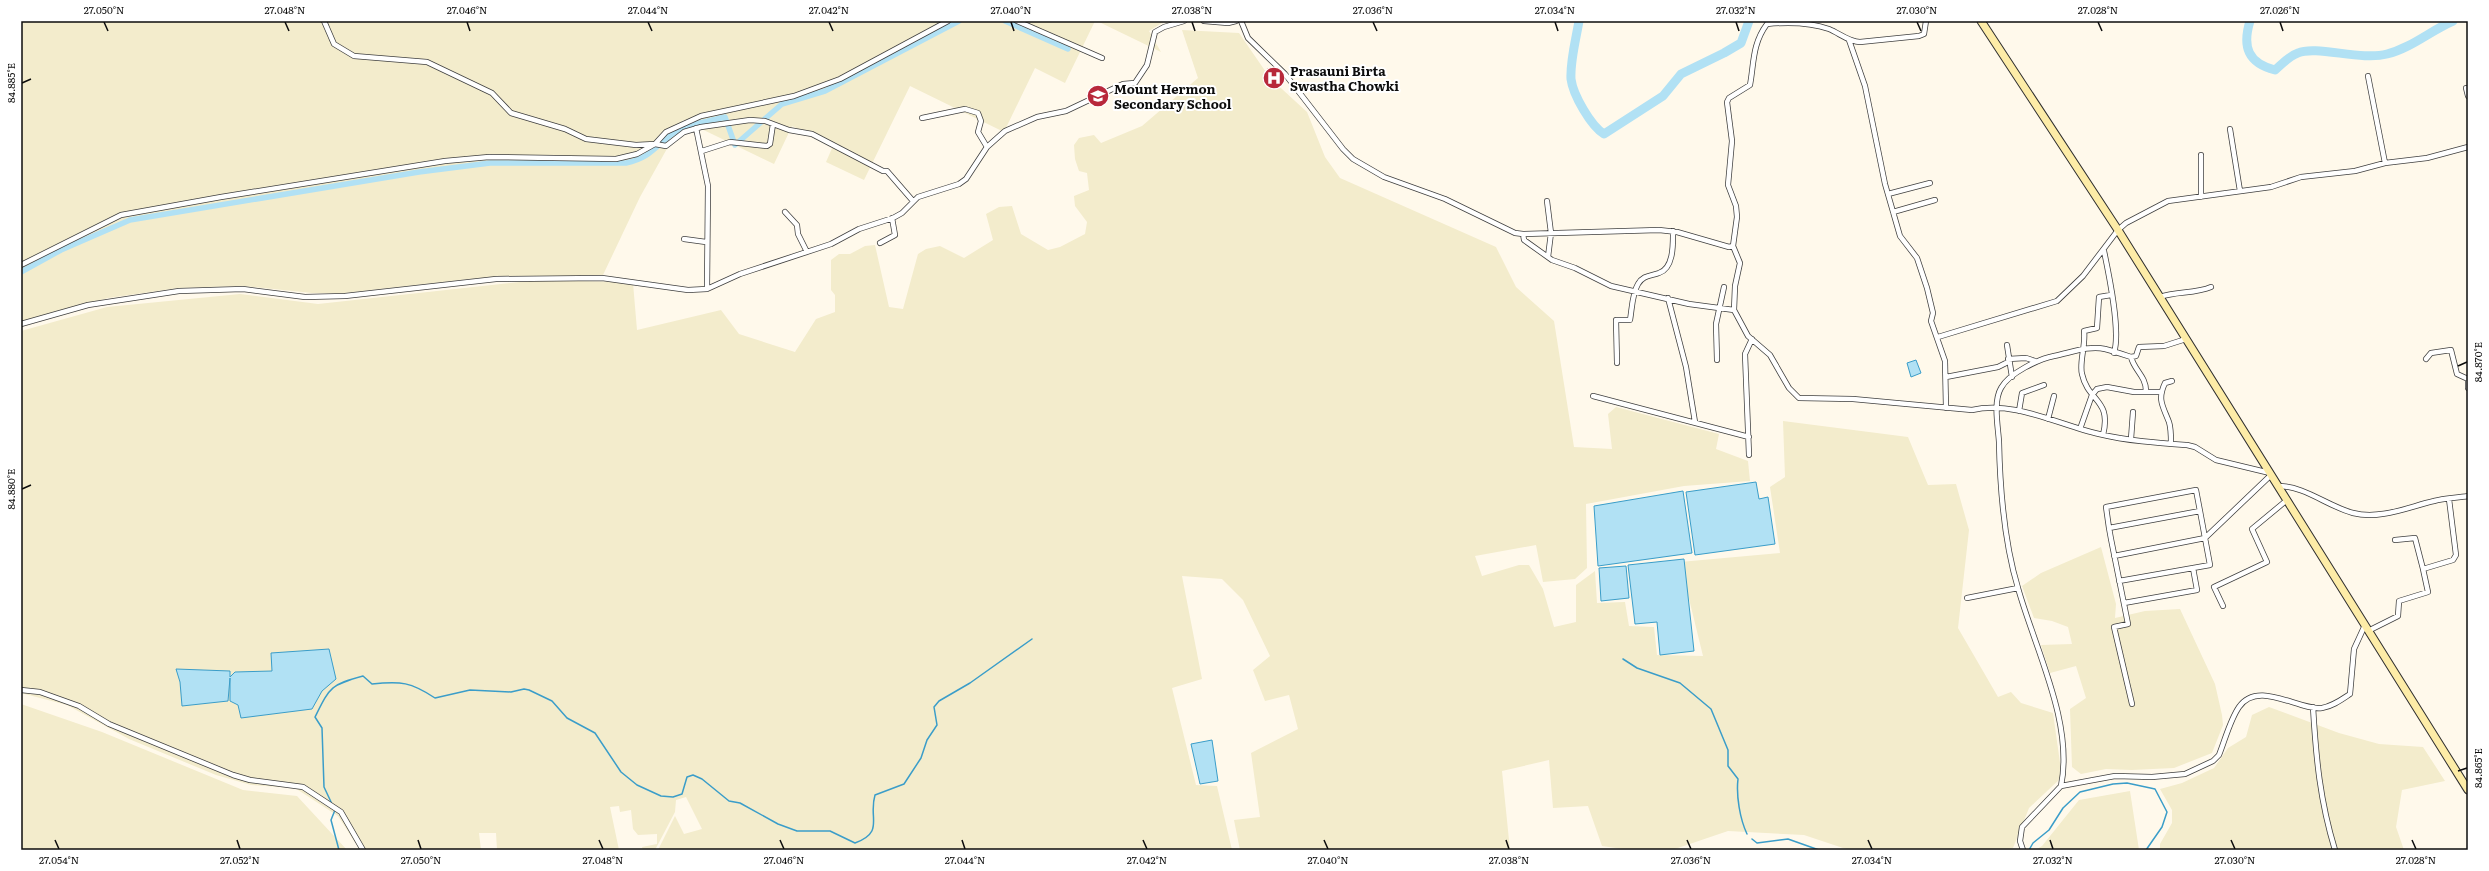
<svg xmlns="http://www.w3.org/2000/svg" width="2489" height="871" viewBox="0 0 2489 871" font-family="Literata,serif">
<style>
.farmland{fill:#f3eccc}
.water{fill:#b1e1f4;stroke:#3a9dc9}
.lines{fill:none;stroke-linecap:round;stroke-linejoin:round}
.stream{stroke:#3a9dc9;stroke-width:1.5}
.canal{stroke:#b1e1f4;stroke-width:5.5}
.river{stroke:#b1e1f4;stroke-width:9}
.street-casing{stroke:#3f3f3f;stroke-width:6}
.secondary-casing{stroke:#2e2e2e;stroke-width:9}
.street{stroke:#fff;stroke-width:4.5}
.secondary{stroke:#fdeca7;stroke-width:7}
.ticks{fill:none;stroke:#0c0c0c;stroke-width:1.5}
.labels{text-anchor:middle;stroke-width:4;stroke-linejoin:round;paint-order:stroke}
.poi-label{font-size:13px;font-weight:bold;fill:#0c0c0c;stroke:#fff;text-anchor:start}
.neatline{fill:none;stroke:#0c0c0c;stroke-width:1.5}
.ticks-label{font-size:10px;text-anchor:middle;fill:#0c0c0c}
</style>
<rect width="100%" height="100%" fill="#fff9eb"/>
<path class="farmland" d="M 21,21 L 1095,21 L 1065,83 L 1035,68 L 1004,132 L 910,86 L 864,180 L 826,162 L 833,146 L 792,126 L 774,164 L 683,120 L 640,197 L 603,275 L 470,279 L 345,293 L 312,293 L 243,286 L 179,288 L 108,298 L 21,322 Z
M 1097,21 L 1165,21 L 1149,31 L 1161,52 Z
M 1182,30 L 1239,33 L 1270,78 L 1307,112 L 1325,157 L 1340,178 L 1496,247 L 1516,287 L 1554,321 L 1574,447 L 1612,449 L 1608,414 L 1616,407 L 1719,434 L 1716,449 L 1748,461 L 1750,481 L 1684,486 L 1586,504 L 1587,568 L 1575,579 L 1543,582 L 1536,545 L 1475,556 L 1482,576 L 1519,565 L 1529,565 L 1543,589 L 1554,627 L 1576,622 L 1576,585 L 1595,571 L 1597,603 L 1625,602 L 1629,626 L 1654,627 L 1657,655 L 1703,656 L 1680,562 L 1780,553 L 1770,487 L 1785,477 L 1783,421 L 1908,437 L 1928,485 L 1956,484 L 1969,530 L 1958,628 L 1998,697 L 2011,692 L 2021,703 L 2053,713 L 2062,777 L 2029,808 L 2013,848 L 2004,850 L 1849,850 L 1804,835 L 1728,831 L 1672,850 L 1630,850 L 1602,846 L 1588,806 L 1553,808 L 1549,760 L 1502,771 L 1510,850 L 1240,850 L 1234,820 L 1260,817 L 1251,753 L 1298,729 L 1289,695 L 1265,701 L 1253,670 L 1270,656 L 1243,600 L 1222,579 L 1182,576 L 1202,679 L 1172,688 L 1196,785 L 1217,786 L 1232,850 L 658,850 L 675,816 L 684,834 L 702,829 L 686,797 L 676,800 L 675,812 L 655,850 L 643,850 L 642,847 L 657,844 L 657,834 L 638,835 L 633,829 L 631,810 L 620,812 L 619,806 L 610,807 L 619,850 L 497,850 L 496,833 L 479,833 L 481,850 L 360,850 L 338,816 L 295,788 L 251,785 L 216,775 L 129,739 L 67,705 L 21,693 L 21,331 L 107,307 L 240,294 L 318,304 L 538,280 L 620,282 L 633,283 L 637,330 L 721,310 L 739,334 L 795,352 L 816,319 L 835,312 L 835,295 L 831,290 L 831,260 L 839,254 L 850,254 L 865,246 L 875,245 L 889,307 L 903,309 L 918,254 L 926,249 L 940,246 L 964,258 L 993,240 L 986,214 L 999,207 L 1012,206 L 1021,234 L 1048,250 L 1060,247 L 1085,234 L 1087,222 L 1075,206 L 1074,196 L 1089,190 L 1087,173 L 1079,171 L 1075,159 L 1074,145 L 1079,138 L 1094,135 L 1101,143 L 1142,126 L 1198,78 Z
M 2101,547 L 2116,604 L 2115,618 L 2145,611 L 2180,609 L 2215,684 L 2222,715 L 2223,725 L 2212,753 L 2174,768 L 2132,770 L 2106,769 L 2081,774 L 2072,767 L 2070,709 L 2086,698 L 2076,666 L 2050,673 L 2041,645 L 2072,644 L 2068,627 L 2052,621 L 2034,618 L 2022,586 L 2041,573 Z
M 21,704 L 102,732 L 243,790 L 297,796 L 347,850 L 21,850 Z
M 2269,707 L 2339,733 L 2379,744 L 2423,747 L 2445,781 L 2402,790 L 2396,827 L 2404,850 L 2160,850 L 2160,844 L 2172,823 L 2172,810 L 2160,789 L 2182,783 L 2214,768 L 2228,748 L 2246,737 L 2252,715 Z
M 2130,791 L 2139,850 L 2035,850 L 2042,846 L 2079,800 Z"/>
<path class="water" d="M 1916,360 L 1921,373 L 1911,377 L 1907,363 Z
M 1756,482 L 1759,499 L 1768,497 L 1775,544 L 1695,555 L 1686,492 Z
M 1683,491 L 1692,553 L 1598,566 L 1594,506 Z
M 1684,559 L 1694,651 L 1660,655 L 1657,622 L 1635,624 L 1628,565 Z
M 1626,566 L 1629,598 L 1601,601 L 1599,568 Z
M 329,649 L 336,679 L 322,691 L 312,709 L 241,718 L 238,705 L 230,701 L 230,678 L 228,701 L 182,706 L 180,682 L 176,669 L 230,671 L 230,677 L 235,672 L 272,671 L 271,653 Z
M 1212,740 L 1218,781 L 1200,784 L 1191,744 Z"/>
<g class="lines">
<path class="stream" d="M 1623,659 L 1637,668 L 1680,683 L 1711,709 L 1728,750 L 1728,766 L 1738,779 C 1736,796 1740,819 1747,834
M 332,804 L 324,787 L 322,728 L 315,717 C 330,687 330,685 363,676 L 372,684 C 401,681 411,682 435,698 L 470,690 L 511,692 L 524,689 L 529,690 L 552,701 L 567,718 L 595,733 L 621,772 L 637,785 L 661,796 L 673,797 L 682,794 L 687,777 L 693,775 L 702,779 L 729,801 L 740,803 L 778,824 L 797,831 L 830,831 L 855,843 C 885,832 868,818 875,795 L 904,784 L 921,758 L 927,740 L 937,725 L 934,707 L 939,701 L 970,683 L 1032,639
M 335,810 L 331,820 L 339,850
M 1752,839 L 1757,843 L 1788,839 L 1819,850
M 2029,850 L 2033,843 L 2049,830 L 2063,808 L 2080,792 L 2113,784 L 2127,783 L 2155,789 L 2167,812 L 2162,827 L 2146,850"/>
<path class="canal" d="M 1005,21 L 1068,49
M 21,272 L 61,250 L 130,220 L 419,172 L 490,163 L 626,163 C 654,157 656,143 677,131 C 691,123 710,121 725,117 L 735,145 L 782,104 L 825,91 L 959,21"/>
<path class="river" d="M 1579,21 C 1576,39 1570,61 1571,79 C 1573,95 1591,126 1604,134 L 1663,96 L 1681,74 L 1724,53 L 1741,43 L 1749,21
M 2250,21 C 2242,47 2248,63 2275,70 C 2282,64 2289,56 2298,53 C 2316,45 2361,61 2387,54 C 2411,48 2430,31 2453,21"/>
<g class="street-casing">
<path id="street" d="M 324,21 L 334,44 L 354,56 L 427,62 L 492,93 L 511,113 L 565,129 L 586,139 L 636,145 L 655,144 L 666,146 L 684,132 L 701,127 L 750,120 L 765,121 L 789,130 L 812,134 L 883,171 L 887,171 L 913,201
M 1017,21 L 1102,58
M 1204,21 L 1228,23 L 1236,21
M 1241,21 L 1248,38 L 1285,74 L 1343,149 L 1353,159 L 1384,177 L 1445,199 L 1515,233 L 1523,234 L 1524,240 L 1552,260 L 1575,268 L 1611,286 L 1689,304 L 1734,310
M 1926,21 L 1924,34 L 1919,36 L 1860,42 C 1849,42 1839,33 1829,29 C 1809,22 1787,22 1767,24 C 1752,44 1754,64 1750,85 L 1729,98 L 1727,102 L 1732,141 L 1728,185 L 1736,206 L 1737,217 L 1733,246 L 1740,263 L 1735,286 L 1734,310 L 1748,336 L 1770,355 L 1789,388 L 1799,398 L 1853,399 L 1972,410 C 2014,400 2059,425 2099,434 C 2128,441 2158,443 2187,445 L 2195,447 L 2216,460 L 2270,473
M 1849,40 L 1865,86 L 1885,184 L 1900,236 L 1917,258 L 1927,288 L 1933,313 L 1931,321 L 1945,361 L 1946,408
M 2368,76 L 2385,163
M 2466,88 L 2468,96
M 922,118 L 965,109 L 978,113 L 981,121 L 978,132 L 987,147
M 696,128 L 708,186 L 707,289
M 2230,129 L 2240,191
M 702,151 L 730,142 L 767,146 L 770,144 L 773,124
M 1888,194 L 1930,183
M 2201,197 L 2201,155
M 1547,201 L 1551,233 L 1548,257
M 785,212 L 797,225 L 798,234 L 807,252
M 1893,212 L 1935,200
M 1523,234 L 1659,230 L 1677,232 L 1729,247 L 1733,246
M 684,239 L 706,242
M 880,243 L 895,235 L 892,218
M 2104,251 C 2109,275 2121,331 2114,353
M 21,265 L 121,215 L 221,197 L 445,161 L 489,157 L 616,159 L 637,154 L 655,144 L 666,132 L 701,116 L 794,96 L 840,79 L 948,21
M 2160,297 C 2176,291 2195,294 2211,287
M 1668,298 L 1686,367 L 1695,422
M 21,324 L 88,305 L 179,291 L 243,289 L 305,297 L 345,296 L 496,279 L 602,278 L 688,290 L 707,289 L 740,274 L 831,244 L 859,229 L 893,218 L 902,213 L 918,197 L 959,184 L 966,179 L 987,147 L 1005,131 L 1037,117 L 1066,111 L 1123,84 L 1135,83 L 1147,65 L 1155,32 L 1164,27 L 1184,21
M 1938,337 L 2057,301 L 2083,276 L 2118,230 L 2126,223 L 2168,201 L 2271,187 L 2301,177 L 2355,171 L 2385,163 L 2427,158 L 2468,147
M 2007,345 L 2012,377
M 2131,357 L 2136,356 L 2139,347 L 2164,346 L 2186,339
M 2008,359 L 2026,358 L 2035,361
M 2426,359 L 2431,353 L 2451,350 L 2457,374 L 2468,379 L 2468,388
M 1717,360 L 1716,324 L 1724,287
M 1617,363 L 1616,320 L 1630,320 C 1632,309 1632,294 1638,284 C 1643,275 1651,276 1659,273 C 1674,268 1673,244 1673,231
M 1946,377 L 1998,367 L 2008,362
M 1593,396 L 1749,437
M 2019,411 L 2022,393 L 2044,385
M 2048,419 L 2054,396
M 2080,429 L 2092,395 L 2097,389 L 2107,387 L 2134,392 L 2161,392
M 2103,435 C 2112,399 2088,402 2082,374 C 2079,363 2086,344 2084,331 L 2097,328 L 2099,297 L 2111,295
M 2131,439 L 2133,412
M 2171,444 C 2171,436 2171,428 2169,422 C 2163,406 2157,400 2165,383 L 2172,381
M 1749,455 L 1745,354 L 1752,339
M 2278,486 C 2305,486 2327,506 2353,513 C 2380,520 2408,507 2434,501 C 2445,498 2457,498 2468,496
M 2109,528 L 2106,507 L 2196,490 L 2200,511
M 2395,540 L 2415,538 L 2423,569
M 2114,556 L 2205,538 L 2200,511 L 2109,528 L 2111,539 L 2128,624 L 2114,627 L 2132,704
M 2193,568 L 2210,565 L 2205,538 L 2271,475
M 2119,581 L 2193,568 L 2197,590 L 2124,603
M 1967,598 L 2018,588
M 2223,606 L 2214,587 L 2267,562 L 2252,529 L 2287,500
M 2368,631 L 2398,616 L 2399,601 L 2428,592 L 2423,569 L 2453,560 L 2456,555 L 2449,499
M 21,690 L 40,692 L 79,706 L 109,724 L 233,775 L 250,780 L 303,787 L 341,812 L 363,850
M 2313,707 C 2316,758 2320,801 2335,850
M 2061,786 C 2074,723 2035,649 2018,588 C 2004,542 2000,490 1999,442 C 1998,426 1993,402 2001,388 C 2009,373 2039,359 2054,356 C 2070,353 2089,345 2105,349 C 2113,351 2122,354 2131,357 C 2134,370 2146,376 2146,391
M 2023,850 L 2020,841 L 2022,827 L 2061,786 L 2115,776 L 2152,777 L 2185,774 L 2213,761 L 2219,755 C 2225,740 2230,720 2239,707 C 2258,679 2299,711 2322,708 C 2333,706 2341,700 2350,694 L 2354,649 L 2365,625"/>
</g>
<g class="secondary-casing">
<path id="secondary" d="M 1981,21 L 2118,230 L 2468,790"/>
</g>
<use href="#street" class="street"/>
<use href="#secondary" class="secondary"/>
</g>
<path class="ticks" d="M 104,22 L 108,31M 285,22 L 289,31M 467,22 L 470,31M 648,22 L 652,31M 829,22 L 833,31M 1011,22 L 1014,31M 1192,22 L 1195,31M 1373,22 L 1377,31M 1555,22 L 1558,31M 1736,22 L 1739,31M 1917,22 L 1921,31M 2098,22 L 2102,31M 2280,22 L 2283,31M 22,83 L 31,79M 2458,366 L 2467,362M 22,489 L 31,485M 2458,771 L 2467,768M 55,840 L 59,849M 237,840 L 240,849M 418,840 L 421,849M 599,840 L 603,849M 780,840 L 784,849M 962,840 L 965,849M 1143,840 L 1147,849M 1324,840 L 1328,849M 1506,840 L 1509,849M 1687,840 L 1691,849M 1868,840 L 1872,849M 2050,840 L 2053,849M 2231,840 L 2235,849M 2412,840 L 2416,849"/>
<defs>
<g id="hospital-disc" transform="scale(1.15)"><circle r="9.5" fill="#b8283b" stroke="#fff"/><path d="M-5-5h3v3.5h4V-5h3V5h-3V1.5h-4V5h-3Z" fill="#fff"/></g>
<g id="school-disc" transform="scale(1.15)"><circle r="9.5" fill="#b8283b" stroke="#fff"/><path d="M0-5L7-2L0 1L-7-2ZM-4 1L0 2.5L4 1V4Q0 6-4 4Z" fill="#fff"/></g>
</defs>
<g fill-rule="evenodd">
<use href="#hospital-disc" x="1274" y="78"/>
<use href="#school-disc" x="1098" y="96"/>
</g>
<g class="labels">
<g class="poi-label">
<text x="1290" y="76">Prasauni Birta<tspan x="1290" dy="15">Swastha Chowki</tspan></text>
<text x="1114" y="94">Mount Hermon<tspan x="1114" dy="15">Secondary School</tspan></text>
</g>
</g>
<rect width="2489" height="871" fill="none" stroke="#ffffff" stroke-width="44"/>
<rect x="22" y="22" width="2445" height="827" class="neatline"/>
<g class="ticks-label">
<text x="104" y="14">27.050°N</text>
<text x="285" y="14">27.048°N</text>
<text x="467" y="14">27.046°N</text>
<text x="648" y="14">27.044°N</text>
<text x="829" y="14">27.042°N</text>
<text x="1011" y="14">27.040°N</text>
<text x="1192" y="14">27.038°N</text>
<text x="1373" y="14">27.036°N</text>
<text x="1555" y="14">27.034°N</text>
<text x="1736" y="14">27.032°N</text>
<text x="1917" y="14">27.030°N</text>
<text x="2098" y="14">27.028°N</text>
<text x="2280" y="14">27.026°N</text>
<text transform="translate(11 83) rotate(-90)" y="4">84.885°E</text>
<text transform="translate(2478 362) rotate(-90)" y="4">84.870°E</text>
<text transform="translate(11 489) rotate(-90)" y="4">84.880°E</text>
<text transform="translate(2478 768) rotate(-90)" y="4">84.865°E</text>
<text x="59" y="864">27.054°N</text>
<text x="240" y="864">27.052°N</text>
<text x="421" y="864">27.050°N</text>
<text x="603" y="864">27.048°N</text>
<text x="784" y="864">27.046°N</text>
<text x="965" y="864">27.044°N</text>
<text x="1147" y="864">27.042°N</text>
<text x="1328" y="864">27.040°N</text>
<text x="1509" y="864">27.038°N</text>
<text x="1691" y="864">27.036°N</text>
<text x="1872" y="864">27.034°N</text>
<text x="2053" y="864">27.032°N</text>
<text x="2235" y="864">27.030°N</text>
<text x="2416" y="864">27.028°N</text>
</g>
</svg>
